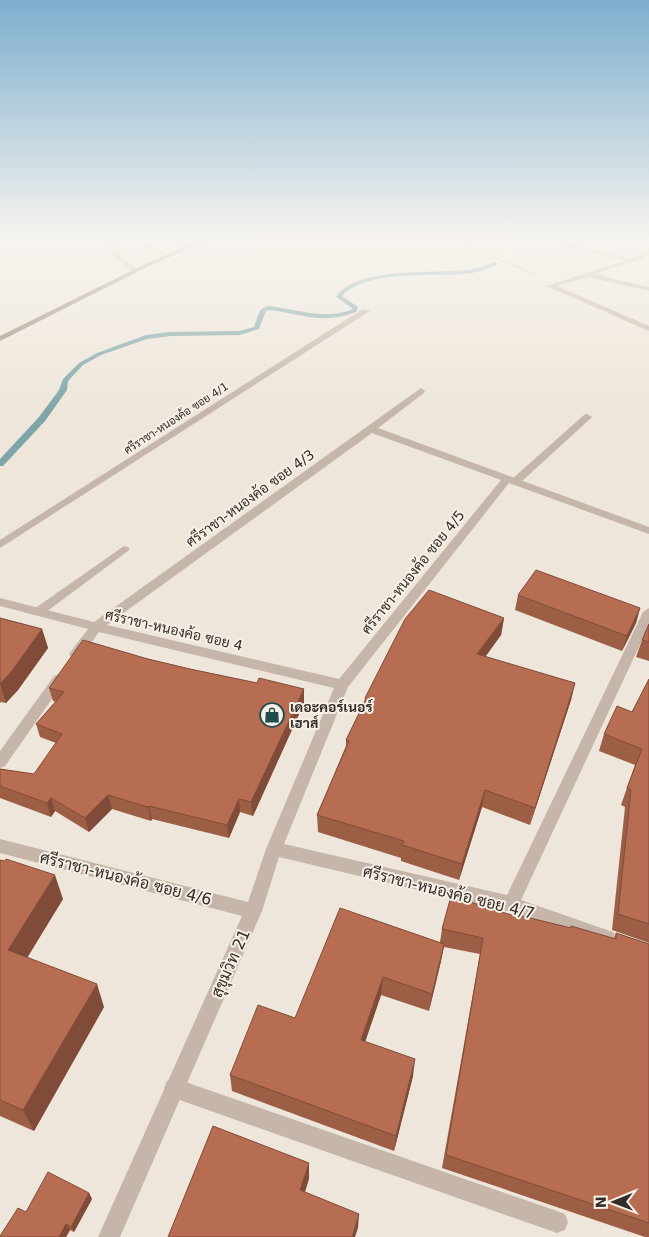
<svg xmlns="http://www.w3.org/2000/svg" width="649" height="1237" viewBox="0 0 649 1237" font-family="'DejaVu Sans',Sarabun,sans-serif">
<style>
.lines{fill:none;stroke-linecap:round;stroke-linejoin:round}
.stream{fill:#7ea5a8;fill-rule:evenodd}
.path{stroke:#b0a193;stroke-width:2;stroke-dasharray:1 1;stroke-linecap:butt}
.service{fill:#c5b6a9;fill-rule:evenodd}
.minor{fill:#c5b6a9;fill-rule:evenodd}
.secondary{fill:#98867b;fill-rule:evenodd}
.wall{fill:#9d5e46}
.shaded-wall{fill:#804c39}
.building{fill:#b76d51;stroke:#804c39}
.labels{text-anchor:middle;stroke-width:4;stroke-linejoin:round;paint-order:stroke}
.far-street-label{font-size:11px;fill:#332c28;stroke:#f7f0e7}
.street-label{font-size:14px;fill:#332c28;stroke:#f7f0e7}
.poi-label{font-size:14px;font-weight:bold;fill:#332c28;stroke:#f7f0e7;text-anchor:start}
.near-street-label{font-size:16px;fill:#332c28;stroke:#f7f0e7}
</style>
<rect width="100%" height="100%" fill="#eee6db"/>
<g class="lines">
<path class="stream" d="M 495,262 L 498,264 L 497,265 C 486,270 475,273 463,274 C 432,276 365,270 342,296 L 358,307 L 356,312 C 321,325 303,314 269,310 L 266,311 L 259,329 L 239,335 L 170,336 L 147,339 L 101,355 L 83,365 L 68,381 L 67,390 L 45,421 L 3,466 L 0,466 L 0,459 L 39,417 L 59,390 L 63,379 L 79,363 L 97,353 L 146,335 L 170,332 L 239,331 L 254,327 L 260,310 L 268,306 C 298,309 321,320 351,310 L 352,308 L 336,297 C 357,266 432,274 465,270 C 476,269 485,266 495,262 Z"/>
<path class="path" d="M 437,239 L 468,247 L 537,275"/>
<path class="service" d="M 113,239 L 119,239 L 115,248 L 120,256 L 139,269 L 139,271 C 127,272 114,258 109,248 Z
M 136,239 L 142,239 L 144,243 L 172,256 C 165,260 140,247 136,239 Z
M 587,414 L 592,417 L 590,419 L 520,483 L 512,483 L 511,481 L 512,479 L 584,415 Z
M 124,546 L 128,547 L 130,549 L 128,551 L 42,615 L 34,615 L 32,612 L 34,609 Z
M 174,1078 L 557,1211 L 565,1214 L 568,1222 L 565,1230 L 557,1233 L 174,1098 L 167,1095 L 164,1088 L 167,1081 Z"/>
<path class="minor" d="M 534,239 L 544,239 L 631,258 L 640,256 L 649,248 L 649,254 L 644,258 L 594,274 L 649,287 L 649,291 L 587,277 L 557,286 L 649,326 L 649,331 L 546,286 L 624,261 Z
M 363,309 L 370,311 L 0,548 L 0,540 Z
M 421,388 L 425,391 L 424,393 L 378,428 L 649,527 L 649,534 L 509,483 L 348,687 L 284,844 L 507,895 L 643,612 L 649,608 L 649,625 L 521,900 L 613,932 L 616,938 L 613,944 L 607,946 L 511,912 L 279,857 L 262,911 L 120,1237 L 98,1237 L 242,916 L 0,853 L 0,839 L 248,902 L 266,849 L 334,688 L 99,632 L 81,657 L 71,657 L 69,654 L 88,629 L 0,606 L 0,598 L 94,622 ZM 372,433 L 501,480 L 339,679 L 107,625 Z
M 59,674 L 64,676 L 66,679 L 64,682 L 5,766 L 0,768 L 0,751 L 54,676 Z"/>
<path class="secondary" d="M 201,239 L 209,239 L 139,271 L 0,341 L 0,336 L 135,269 Z"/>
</g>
<path class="wall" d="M 518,595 L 640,608 L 636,623 L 622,651 L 515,610 Z
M 0,618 L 42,629 L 48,648 L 18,690 L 6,703 L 1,702 L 0,703 Z
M 504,618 L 501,635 L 485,657 L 575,683 L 571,700 L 530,825 L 482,807 L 459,880 L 401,861 L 401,858 L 318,832 L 317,815 L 346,746 L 346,740 L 364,702 L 365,698 Z
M 649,624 L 649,661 L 636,657 L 642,640 Z
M 148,659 L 190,669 L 257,683 L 304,689 L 304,703 L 253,816 L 240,812 L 229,838 L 152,819 L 151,821 L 112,809 L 89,832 L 55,811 L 51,817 L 0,798 L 0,769 L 34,774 L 56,743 L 40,737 L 36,724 L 56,702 L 53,701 L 49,688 Z
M 649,679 L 649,943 L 612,930 L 625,807 L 621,805 L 635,765 L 599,751 L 604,734 L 632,712 Z
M 0,860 L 63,899 L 27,957 L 104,1007 L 34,1131 L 0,1116 Z
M 521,917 L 614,939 L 616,933 L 649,944 L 649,1237 L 645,1237 L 442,1168 L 480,954 L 444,947 L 441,961 L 429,1011 L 381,995 L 365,1042 L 413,1076 L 394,1151 L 232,1091 L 230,1075 L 295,1018 L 440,942 L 442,929 Z
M 89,1193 L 92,1199 L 74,1232 L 70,1230 L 66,1237 L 1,1237 L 0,1236 L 26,1212 Z"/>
<path class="shaded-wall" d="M 640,608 L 636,623 L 622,651 L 627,636 Z
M 504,618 L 501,635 L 475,671 L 477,654 Z
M 42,629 L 48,648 L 18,690 L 6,703 L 0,684 Z
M 575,683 L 571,700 L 530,825 L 535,808 Z
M 304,689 L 304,703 L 253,816 L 251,802 Z
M 485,790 L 482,807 L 459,880 L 462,864 Z
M 108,795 L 112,809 L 89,832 L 85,818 Z
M 51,798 L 55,811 L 51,817 L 47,803 Z
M 239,799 L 240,812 L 229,838 L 227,825 Z
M 149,806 L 152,819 L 151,821 L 148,807 Z
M 55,875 L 63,899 L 18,973 L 8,950 Z
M 444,944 L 441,961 L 429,1011 L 432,994 Z
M 383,977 L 381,995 L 360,1057 L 361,1040 Z
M 97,984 L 104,1007 L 34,1131 L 23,1110 Z
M 415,1059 L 413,1076 L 394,1151 L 396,1136 Z
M 309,1163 L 309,1179 L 301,1205 L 300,1190 Z
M 89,1193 L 92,1199 L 74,1232 L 71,1227 Z
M 359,1214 L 358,1228 L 355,1237 L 352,1237 Z
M 66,1224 L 70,1230 L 66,1237 L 59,1237 Z"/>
<path class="building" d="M 536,570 L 640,608 L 627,636 L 518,595 Z
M 429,590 L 504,618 L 477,654 L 575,683 L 535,808 L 485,790 L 462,864 L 402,845 L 404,841 L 317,815 L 349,741 L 346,740 L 366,699 L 365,698 L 405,619 Z
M 0,618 L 42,629 L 12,671 L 0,684 Z
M 649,624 L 649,642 L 642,640 Z
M 83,640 L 148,659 L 190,669 L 257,683 L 259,678 L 304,689 L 251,802 L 239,799 L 227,825 L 149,806 L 148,807 L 108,795 L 85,818 L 51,798 L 47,803 L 0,786 L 0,769 L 34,774 L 62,734 L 36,724 L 64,692 L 49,688 Z
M 649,679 L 649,924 L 618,914 L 631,790 L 627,788 L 642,749 L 604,734 L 617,706 L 632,712 Z
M 6,859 L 55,875 L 8,950 L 97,984 L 23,1110 L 0,1100 L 0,860 L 5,861 Z
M 451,896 L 521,918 L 522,916 L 571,928 L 571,926 L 616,939 L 616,933 L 649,944 L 649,1223 L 446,1155 L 483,938 L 442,929 Z
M 340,908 L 444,944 L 432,994 L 383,977 L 361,1040 L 415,1059 L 396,1136 L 230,1075 L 258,1005 L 295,1018 Z
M 213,1126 L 309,1163 L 300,1190 L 359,1214 L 352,1237 L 168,1237 Z
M 48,1172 L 89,1193 L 71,1227 L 66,1224 L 59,1237 L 2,1237 L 0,1236 L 18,1208 L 26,1212 Z"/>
<linearGradient id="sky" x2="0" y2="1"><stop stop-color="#7daece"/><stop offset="0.58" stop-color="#f7f4ef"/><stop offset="1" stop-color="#f7f4ef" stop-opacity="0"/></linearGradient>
<rect width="649" height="412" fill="url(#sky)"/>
<defs>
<g id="shop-ring" transform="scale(1.25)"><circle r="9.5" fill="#f7f0e7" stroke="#224b4f" stroke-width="1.5"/><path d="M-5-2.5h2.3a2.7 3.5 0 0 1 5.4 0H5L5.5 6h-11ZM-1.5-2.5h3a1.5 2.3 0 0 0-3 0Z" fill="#224b4f"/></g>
</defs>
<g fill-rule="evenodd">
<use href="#shop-ring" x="272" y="715"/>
</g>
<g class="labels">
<g class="far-street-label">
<text transform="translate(176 418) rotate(-33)" y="4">ศรีราชา-หนองค้อ ซอย 4/1</text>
</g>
<g class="street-label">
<text transform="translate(250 498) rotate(-36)" y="5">ศรีราชา-หนองค้อ ซอย 4/3</text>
<text transform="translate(413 572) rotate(-51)" y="5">ศรีราชา-หนองค้อ ซอย 4/5</text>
<text transform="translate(174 630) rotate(13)" y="5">ศรีราชา-หนองค้อ ซอย 4</text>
</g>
<g class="poi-label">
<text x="290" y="712">เดอะคอร์เนอร์<tspan x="290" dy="16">เฮาส์</tspan></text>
</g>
<g class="near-street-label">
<text transform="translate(126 878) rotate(14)" y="6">ศรีราชา-หนองค้อ ซอย 4/6</text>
<text transform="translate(449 892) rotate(14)" y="6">ศรีราชา-หนองค้อ ซอย 4/7</text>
<text transform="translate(230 963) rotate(-66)" y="6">สุขุมวิท 21</text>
</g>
</g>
<g transform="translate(614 1202) rotate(269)" stroke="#f7f0e7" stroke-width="4" paint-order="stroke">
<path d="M0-4L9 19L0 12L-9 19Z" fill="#332c28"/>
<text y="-8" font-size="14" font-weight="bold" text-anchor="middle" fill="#332c28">N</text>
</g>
</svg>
